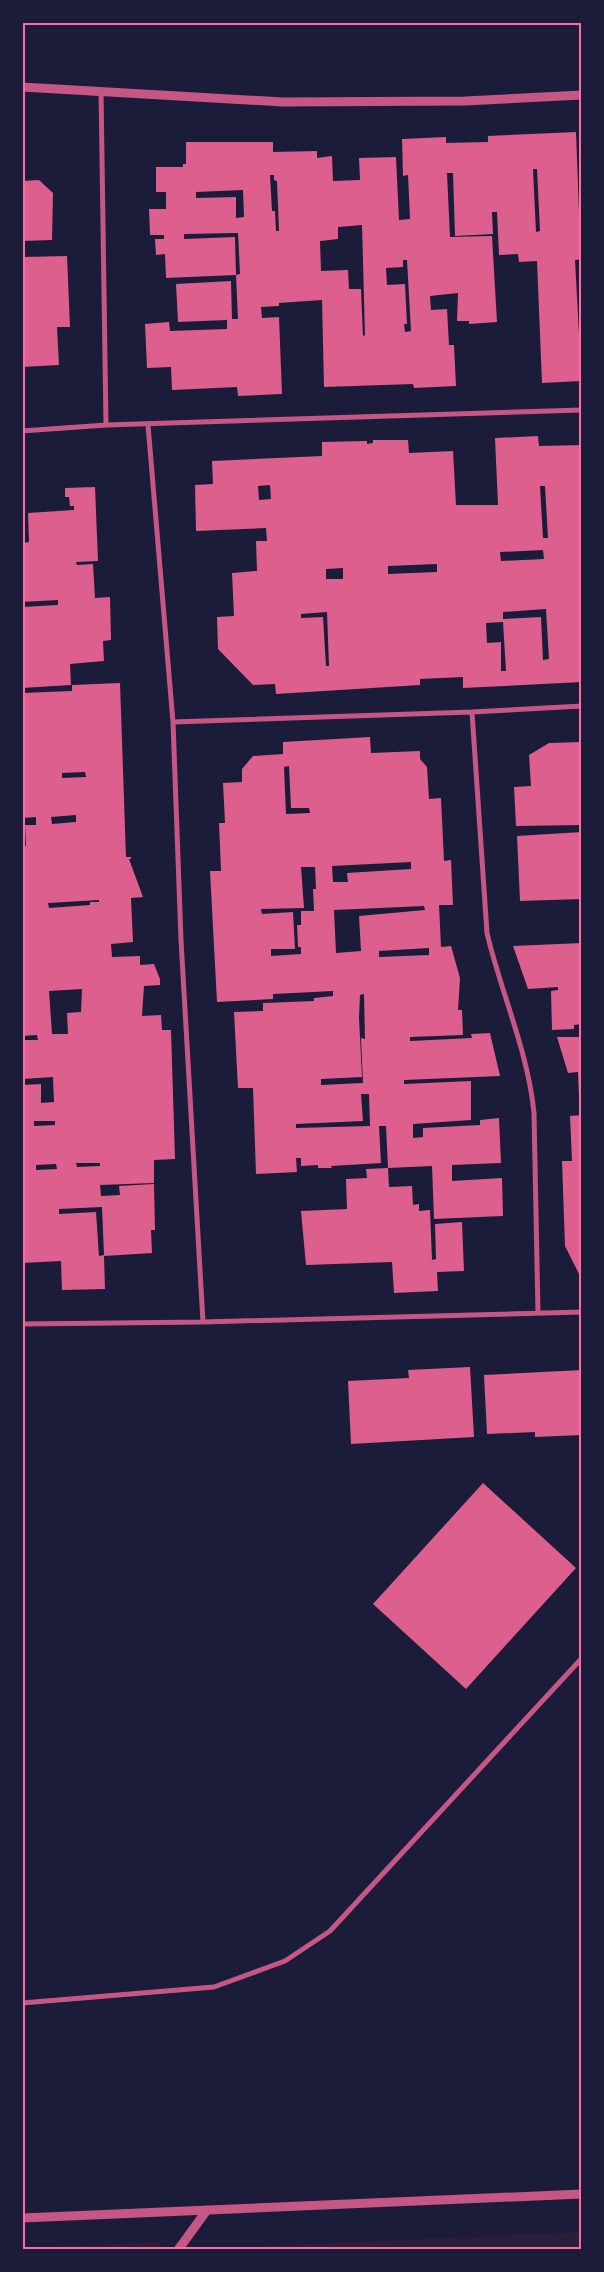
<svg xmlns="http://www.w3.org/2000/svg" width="604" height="2272" viewBox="0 0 604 2272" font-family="Overpass,sans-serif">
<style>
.green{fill:#2a1e3b}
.building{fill:#dd5f8e;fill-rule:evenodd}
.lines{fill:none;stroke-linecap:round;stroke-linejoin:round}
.minor{stroke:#c65784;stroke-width:5}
.tertiary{stroke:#c65784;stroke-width:9}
.neatline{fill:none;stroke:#ff6b9d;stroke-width:2}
</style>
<rect width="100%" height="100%" fill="#1b1b3a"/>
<path class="green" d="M 581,2232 L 581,2249 L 260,2249 L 265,2246 Z
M 161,2242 L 157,2249 L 23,2249 L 23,2248 Z"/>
<path class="building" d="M 576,132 L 579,212 L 582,212 L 582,259 L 575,260 L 579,334 L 582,333 L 582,381 L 542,383 L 537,261 L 519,262 L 518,254 L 499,255 L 497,212 L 492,212 L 493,234 L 455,236 L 453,173 L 447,173 L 450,237 L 492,236 L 497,322 L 469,324 L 469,321 L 457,321 L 458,293 L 430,296 L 431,310 L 447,309 L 449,345 L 454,345 L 456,386 L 414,388 L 413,384 L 324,387 L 322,300 L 279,303 L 279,306 L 261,307 L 262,318 L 279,317 L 282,394 L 238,396 L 237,387 L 172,390 L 171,367 L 147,368 L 145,324 L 169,322 L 170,331 L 227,329 L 227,320 L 178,322 L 176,284 L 231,281 L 232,319 L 238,319 L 236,275 L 240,274 L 238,233 L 184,234 L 184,239 L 235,237 L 236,275 L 166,278 L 165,254 L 156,255 L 155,239 L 164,239 L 164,235 L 150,235 L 149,209 L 166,209 L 166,192 L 156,192 L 156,167 L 183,167 L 183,164 L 186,164 L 186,142 L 273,142 L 273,152 L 317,151 L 317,158 L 332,156 L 333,181 L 360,180 L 359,158 L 396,157 L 399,220 L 410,219 L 408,175 L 403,176 L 402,139 L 446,137 L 446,143 L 488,142 L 488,136 ZM 533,169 L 537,169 L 540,231 L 536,232 ZM 270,175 L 274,175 L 274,180 L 277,181 L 279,231 L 276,231 L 275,211 L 272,211 ZM 243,190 L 244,217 L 236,218 L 236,197 L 196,198 L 196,192 ZM 362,225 L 365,335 L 363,336 L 361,289 L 349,289 L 348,270 L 321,271 L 320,241 L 338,239 L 338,227 ZM 403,260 L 407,260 L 411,331 L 405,332 L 404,324 L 407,324 L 405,284 L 387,285 L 386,268 L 403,267 Z
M 39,180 L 53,193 L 52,240 L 22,241 L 22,181 Z
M 67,256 L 70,327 L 57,327 L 59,365 L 22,367 L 22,257 Z
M 538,436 L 539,446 L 582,445 L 582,682 L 463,688 L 463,677 L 420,679 L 420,685 L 276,694 L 275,684 L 253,685 L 218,649 L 217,617 L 234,616 L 232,573 L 257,571 L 256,541 L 267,541 L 266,528 L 196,531 L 195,485 L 213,484 L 212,461 L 322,456 L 322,442 L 367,441 L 367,444 L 373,443 L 373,440 L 408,440 L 409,453 L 453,451 L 456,505 L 498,505 L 495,438 ZM 270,485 L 271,499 L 259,500 L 258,486 ZM 540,486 L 545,486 L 548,538 L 543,538 ZM 543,550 L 544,559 L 501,561 L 500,552 ZM 437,564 L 437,572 L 388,574 L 388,566 ZM 343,568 L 343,579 L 326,579 L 326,569 ZM 546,609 L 549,659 L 543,660 L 541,617 L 503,619 L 503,612 ZM 327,612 L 329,666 L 326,666 L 323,617 L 301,618 L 301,614 ZM 503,622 L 506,671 L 501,671 L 501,642 L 487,643 L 486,623 Z
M 95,487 L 98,561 L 76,562 L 77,565 L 93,564 L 95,598 L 110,597 L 111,640 L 103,641 L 104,661 L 70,664 L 71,685 L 22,688 L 22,607 L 58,605 L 58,600 L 22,602 L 22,543 L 29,542 L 28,513 L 74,510 L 74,506 L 70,506 L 69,497 L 65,497 L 65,488 Z
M 120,683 L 126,857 L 131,857 L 131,859 L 129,859 L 143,897 L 131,898 L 133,942 L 111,944 L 112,957 L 140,956 L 140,965 L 154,964 L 160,979 L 160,985 L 144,986 L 142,1016 L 161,1015 L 162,1030 L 171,1030 L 175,1159 L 154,1160 L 154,1183 L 100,1185 L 101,1196 L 120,1195 L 119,1186 L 154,1184 L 155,1230 L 151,1230 L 152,1253 L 104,1256 L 105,1289 L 62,1290 L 61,1261 L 22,1263 L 22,1085 L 41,1084 L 41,1103 L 54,1102 L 53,1077 L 22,1079 L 22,1040 L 38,1040 L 37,1035 L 22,1036 L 22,846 L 26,846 L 25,825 L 36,825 L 36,817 L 22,818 L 22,693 L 72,691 L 72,685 ZM 85,772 L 86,777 L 62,778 L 62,773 ZM 76,815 L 76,822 L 52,824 L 51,817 ZM 99,900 L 99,902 L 90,902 L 90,905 L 49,908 L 48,903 ZM 82,989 L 81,1012 L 67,1013 L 68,1034 L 52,1034 L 49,991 ZM 34,1121 L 55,1121 L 55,1125 L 34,1126 ZM 76,1163 L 100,1163 L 100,1166 L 77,1167 ZM 56,1164 L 57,1169 L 36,1170 L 36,1165 ZM 102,1207 L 104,1255 L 99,1256 L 96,1212 L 59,1214 L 59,1209 Z
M 370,737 L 371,753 L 420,751 L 420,759 L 427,767 L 429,799 L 441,798 L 444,861 L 451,860 L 453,905 L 439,905 L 441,947 L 451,946 L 460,978 L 458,1010 L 462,1010 L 463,1035 L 410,1037 L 410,1041 L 472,1038 L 471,1034 L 490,1033 L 500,1076 L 404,1080 L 404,1084 L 471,1081 L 471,1120 L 413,1124 L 413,1138 L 423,1137 L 423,1128 L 480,1125 L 480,1120 L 499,1118 L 501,1163 L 452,1165 L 452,1181 L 502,1178 L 503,1216 L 434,1219 L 432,1166 L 388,1168 L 386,1126 L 379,1126 L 381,1163 L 331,1166 L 332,1168 L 318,1168 L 318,1165 L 301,1166 L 301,1158 L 296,1158 L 297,1172 L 256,1174 L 253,1088 L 238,1088 L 234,1012 L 263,1011 L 263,1003 L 314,1001 L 314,998 L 333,996 L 333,991 L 273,994 L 273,999 L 217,1002 L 210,871 L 221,871 L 219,823 L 225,823 L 223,783 L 242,782 L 242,769 L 253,756 L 283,754 L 283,742 ZM 289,766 L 291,808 L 309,808 L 310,813 L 286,814 L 284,767 ZM 411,862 L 411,869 L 347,873 L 348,882 L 333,882 L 332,866 ZM 301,867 L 315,867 L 316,889 L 313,889 L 314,911 L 301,911 L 301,925 L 297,925 L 298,947 L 301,947 L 301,954 L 271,956 L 271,949 L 295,949 L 293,912 L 262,914 L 261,909 L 304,908 ZM 424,906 L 425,910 L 359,916 L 361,951 L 336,953 L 334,910 ZM 429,948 L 429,955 L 379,957 L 379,951 ZM 364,994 L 365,1039 L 361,1038 L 363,1083 L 321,1085 L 321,1079 L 362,1077 L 359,1018 L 360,995 ZM 361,1094 L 369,1094 L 370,1126 L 296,1128 L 296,1124 L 363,1121 Z
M 582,742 L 582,825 L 516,826 L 514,787 L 531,786 L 529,755 L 549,743 Z
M 582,832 L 582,899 L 520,901 L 517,836 Z
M 582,943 L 582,1024 L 574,1025 L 574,1029 L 552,1030 L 551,991 L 558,990 L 558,987 L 528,989 L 513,946 Z
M 557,1037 L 582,1037 L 582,1097 L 579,1097 L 578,1072 L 568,1073 Z
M 582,1115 L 582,1280 L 565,1246 L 562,1161 L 572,1161 L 570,1116 Z
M 388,1168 L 389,1187 L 412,1186 L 413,1205 L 419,1204 L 419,1211 L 430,1210 L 432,1260 L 436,1259 L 435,1224 L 462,1222 L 464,1271 L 437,1272 L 438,1291 L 394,1293 L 392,1262 L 306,1265 L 301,1211 L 347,1209 L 346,1179 L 367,1178 L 366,1169 Z
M 470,1367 L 474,1437 L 351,1444 L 348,1381 L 409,1378 L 408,1370 Z
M 582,1370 L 582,1435 L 535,1437 L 535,1432 L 487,1434 L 484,1375 Z
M 483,1483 L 576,1568 L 466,1689 L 373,1604 Z"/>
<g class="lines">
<path class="minor" d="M 101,91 L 106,425
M 148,425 L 173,722 L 181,940 L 203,1322
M 22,431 L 106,425 L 582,410
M 472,712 L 487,933 C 501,993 528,1051 534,1113 L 538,1313
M 173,722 L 472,712 L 582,706
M 22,1324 L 203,1322 L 582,1312
M 22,2003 L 214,1987 L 285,1961 L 330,1931 L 582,1658"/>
<path class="tertiary" d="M 22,87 L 283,102 L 465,101 L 582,95
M 22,2218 L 582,2194
M 178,2250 L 207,2210"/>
</g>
<rect width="604" height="2272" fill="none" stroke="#1b1b3a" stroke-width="48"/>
<rect x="24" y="24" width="556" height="2224" class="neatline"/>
</svg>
